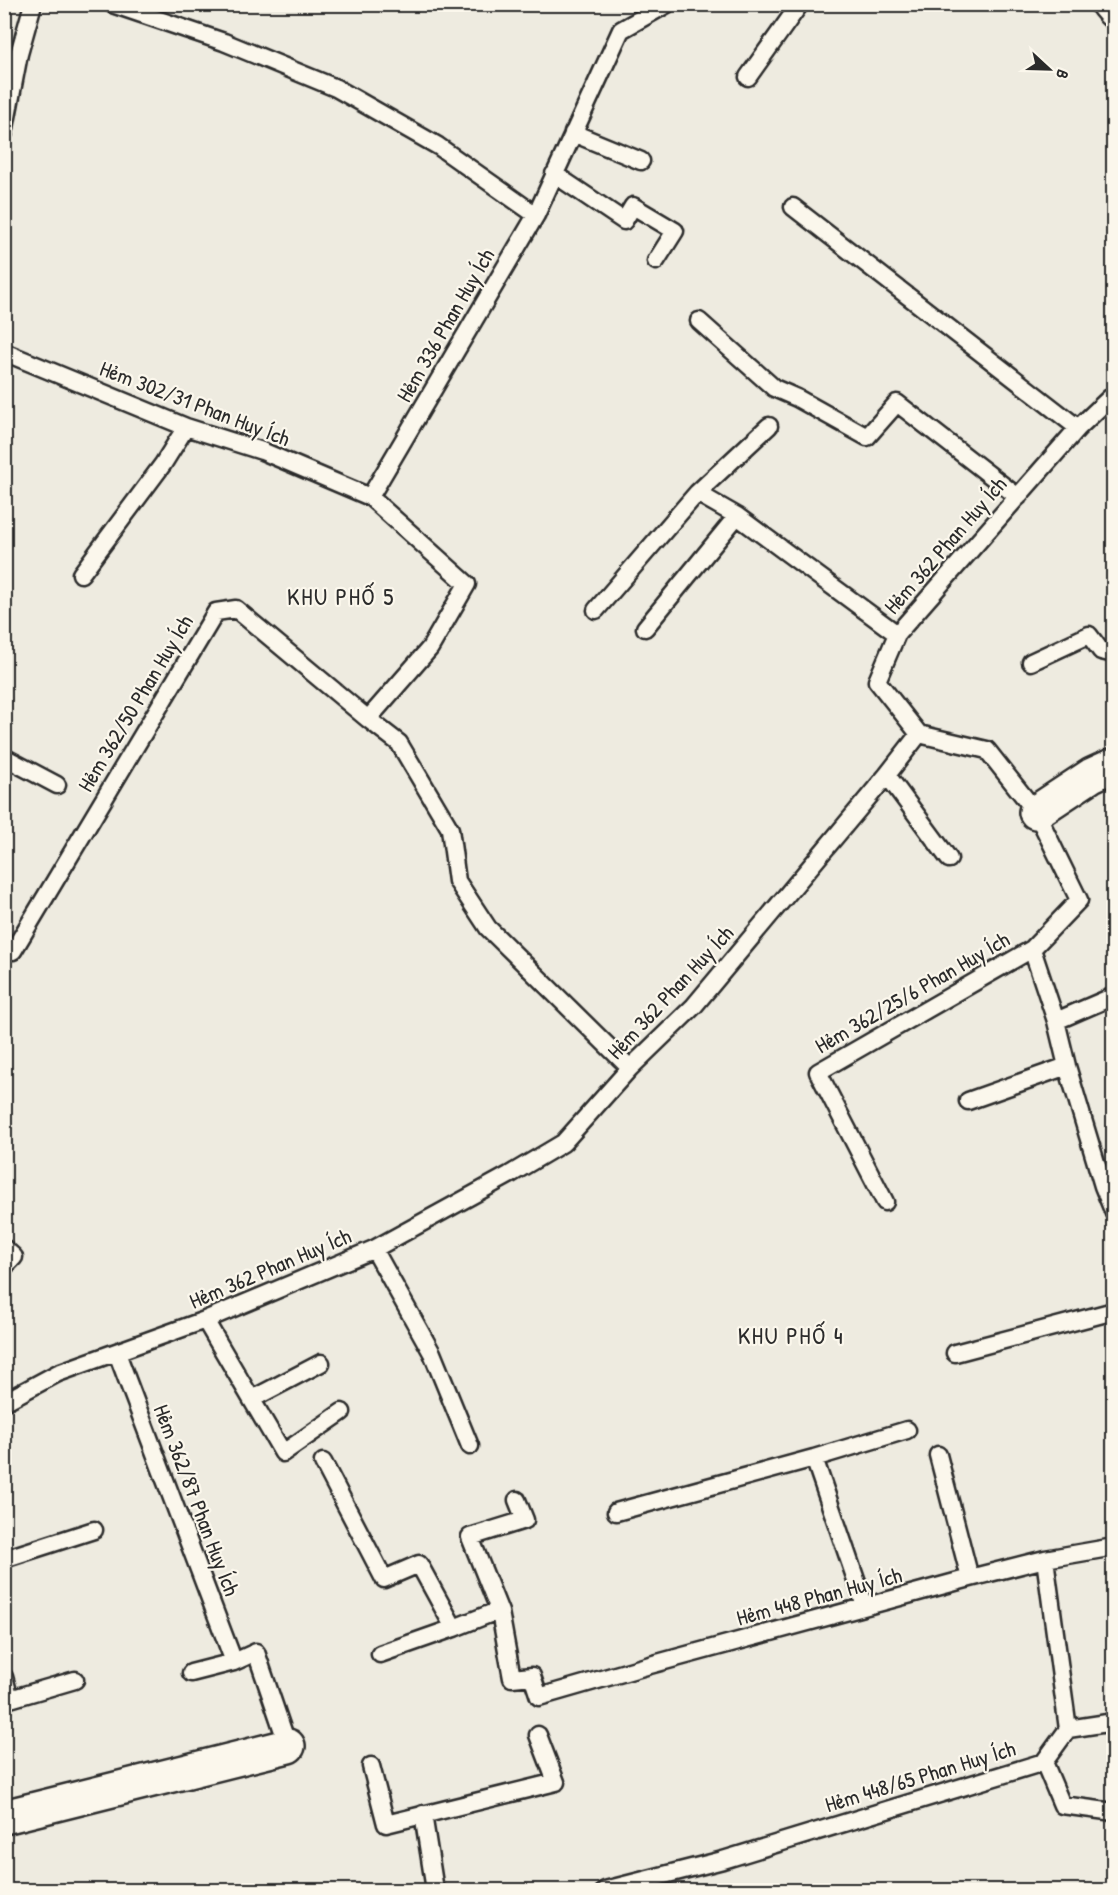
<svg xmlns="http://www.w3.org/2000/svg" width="1118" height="1895" viewBox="0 0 1118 1895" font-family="'Patrick Hand',sans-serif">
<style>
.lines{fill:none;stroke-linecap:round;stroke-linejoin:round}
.service-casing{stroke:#2b2b2b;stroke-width:21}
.minor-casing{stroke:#2b2b2b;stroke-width:38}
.secondary-casing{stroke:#2b2b2b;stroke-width:38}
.service{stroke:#fbf7ec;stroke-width:16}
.minor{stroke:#fbf7ec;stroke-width:33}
.secondary{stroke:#fbf7ec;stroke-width:33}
.labels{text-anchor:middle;stroke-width:4.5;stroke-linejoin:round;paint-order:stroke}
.street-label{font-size:22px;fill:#2b2b2b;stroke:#fbf7ec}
.neighbourhood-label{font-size:24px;letter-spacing:1.5px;fill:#2b2b2b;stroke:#fbf7ec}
</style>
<rect width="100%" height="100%" fill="#eeebe0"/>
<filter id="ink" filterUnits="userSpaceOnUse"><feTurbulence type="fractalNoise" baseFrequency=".0167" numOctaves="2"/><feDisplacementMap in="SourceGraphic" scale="12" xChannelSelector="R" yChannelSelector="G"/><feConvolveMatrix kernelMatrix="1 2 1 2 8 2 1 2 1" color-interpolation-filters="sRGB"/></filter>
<g filter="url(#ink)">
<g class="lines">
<g class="service-casing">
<path id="service" d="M 112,4 L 224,42 L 336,88 L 438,146 L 536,215
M 748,77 L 800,4
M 4,133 L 19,54 L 33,4
M 573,133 L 641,161
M 554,174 L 624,221 L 633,206 L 675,231 L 656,261
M 793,207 L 1078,428
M 699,321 L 774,388 L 797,398 L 867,437 L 897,403 L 1018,497
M 4,352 L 186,427 L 262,451 L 370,497 L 467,584 L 430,648 L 368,719 L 399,743 L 450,829 L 457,881 L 488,928 L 630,1068
M 769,426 L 697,493 L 737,516 L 897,634
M 370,497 L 536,215 L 621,30 L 667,4
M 81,574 L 163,464 L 186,427
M 596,610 L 697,493
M 645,628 L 737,516
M 1031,662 L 1089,635 L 1101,651 L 1114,654
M 919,734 L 987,750 L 1036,812 L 1079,900 L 1032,949 L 1056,1021 L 1067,1066 L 1103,1186 L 1114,1213
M 4,757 L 57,785
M 887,775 L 949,859
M 13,951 L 216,612 L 236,609 L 368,719
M 1056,1021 L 1114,996
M 968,1101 L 1067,1066
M 885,1202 L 818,1072 L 1032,949
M 4,1248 L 14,1257 L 4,1267
M 374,1249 L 432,1353 L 470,1446
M 205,1320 L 283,1453 L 342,1412
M 117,1353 L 234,1662
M 955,1353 L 1114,1311
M 252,1399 L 321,1363
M 4,1402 L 58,1373 L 205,1320 L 374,1249 L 509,1175 L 563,1143 L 630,1068 L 694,1006 L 887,775 L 919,734 L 877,681 L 897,634 L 1078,428 L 1114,394
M 938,1455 L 970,1578
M 814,1458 L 865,1606
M 323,1462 L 384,1579 L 419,1564 L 454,1628 L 380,1654
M 517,1500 L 525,1520 L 470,1537 L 500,1612 L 512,1678 L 532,1676 L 539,1697 L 650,1665 L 970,1578 L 1045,1559 L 1114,1547
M 616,1512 L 814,1458 L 907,1430
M 4,1559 L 94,1530
M 454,1628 L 492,1613 L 500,1612
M 191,1673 L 234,1662 L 256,1652 L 288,1746
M 4,1677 L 10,1699 L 75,1680
M 1068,1729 L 1114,1722
M 1044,1762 L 1062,1805 L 1114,1812
M 371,1766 L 386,1824 L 556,1782 L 538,1735
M 423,1814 L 435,1890
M 605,1890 L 723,1860 L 1044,1762 L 1068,1729 L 1045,1559"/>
</g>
<g class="minor-casing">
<path id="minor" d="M 1036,812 L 1092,775 L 1114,765
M 4,1817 L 288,1746"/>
</g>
<g class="secondary-casing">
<path id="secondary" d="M 1108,4 L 1114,11"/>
</g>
<use href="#service" class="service"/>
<use href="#minor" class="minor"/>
<use href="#secondary" class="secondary"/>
</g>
</g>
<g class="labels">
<g class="street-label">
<text transform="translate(445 325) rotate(-60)" y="8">Hẻm 336 Phan Huy Ích</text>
<text transform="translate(195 403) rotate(21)" y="8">Hẻm 302/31 Phan Huy Ích</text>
<text transform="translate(945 545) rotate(-49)" y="8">Hẻm 362 Phan Huy Ích</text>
<text transform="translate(135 703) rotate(-59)" y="8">Hẻm 362/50 Phan Huy Ích</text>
<text transform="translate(670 992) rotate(-47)" y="8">Hẻm 362 Phan Huy Ích</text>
<text transform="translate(912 992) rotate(-30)" y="8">Hẻm 362/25/6 Phan Huy Ích</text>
<text transform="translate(270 1268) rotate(-23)" y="8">Hẻm 362 Phan Huy Ích</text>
<text transform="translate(197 1500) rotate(69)" y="8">Hẻm 362/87 Phan Huy Ích</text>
<text transform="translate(819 1596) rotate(-15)" y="8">Hẻm 448 Phan Huy Ích</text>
<text transform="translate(920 1776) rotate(-17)" y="8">Hẻm 448/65 Phan Huy Ích</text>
</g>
<g class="neighbourhood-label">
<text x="341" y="605">KHU PHỐ 5</text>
<text x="791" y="1344">KHU PHỐ 4</text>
</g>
</g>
<rect width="1118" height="1895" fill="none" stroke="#fbf7ec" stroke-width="24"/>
<rect x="12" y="12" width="1094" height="1871" fill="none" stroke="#2b2b2b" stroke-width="2" filter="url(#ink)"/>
<g transform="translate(1049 69) rotate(112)" stroke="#fbf7ec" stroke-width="4.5" paint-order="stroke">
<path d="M0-4.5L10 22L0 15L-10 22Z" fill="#2b2b2b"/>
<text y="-9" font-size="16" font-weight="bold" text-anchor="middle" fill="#2b2b2b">B</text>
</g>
</svg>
